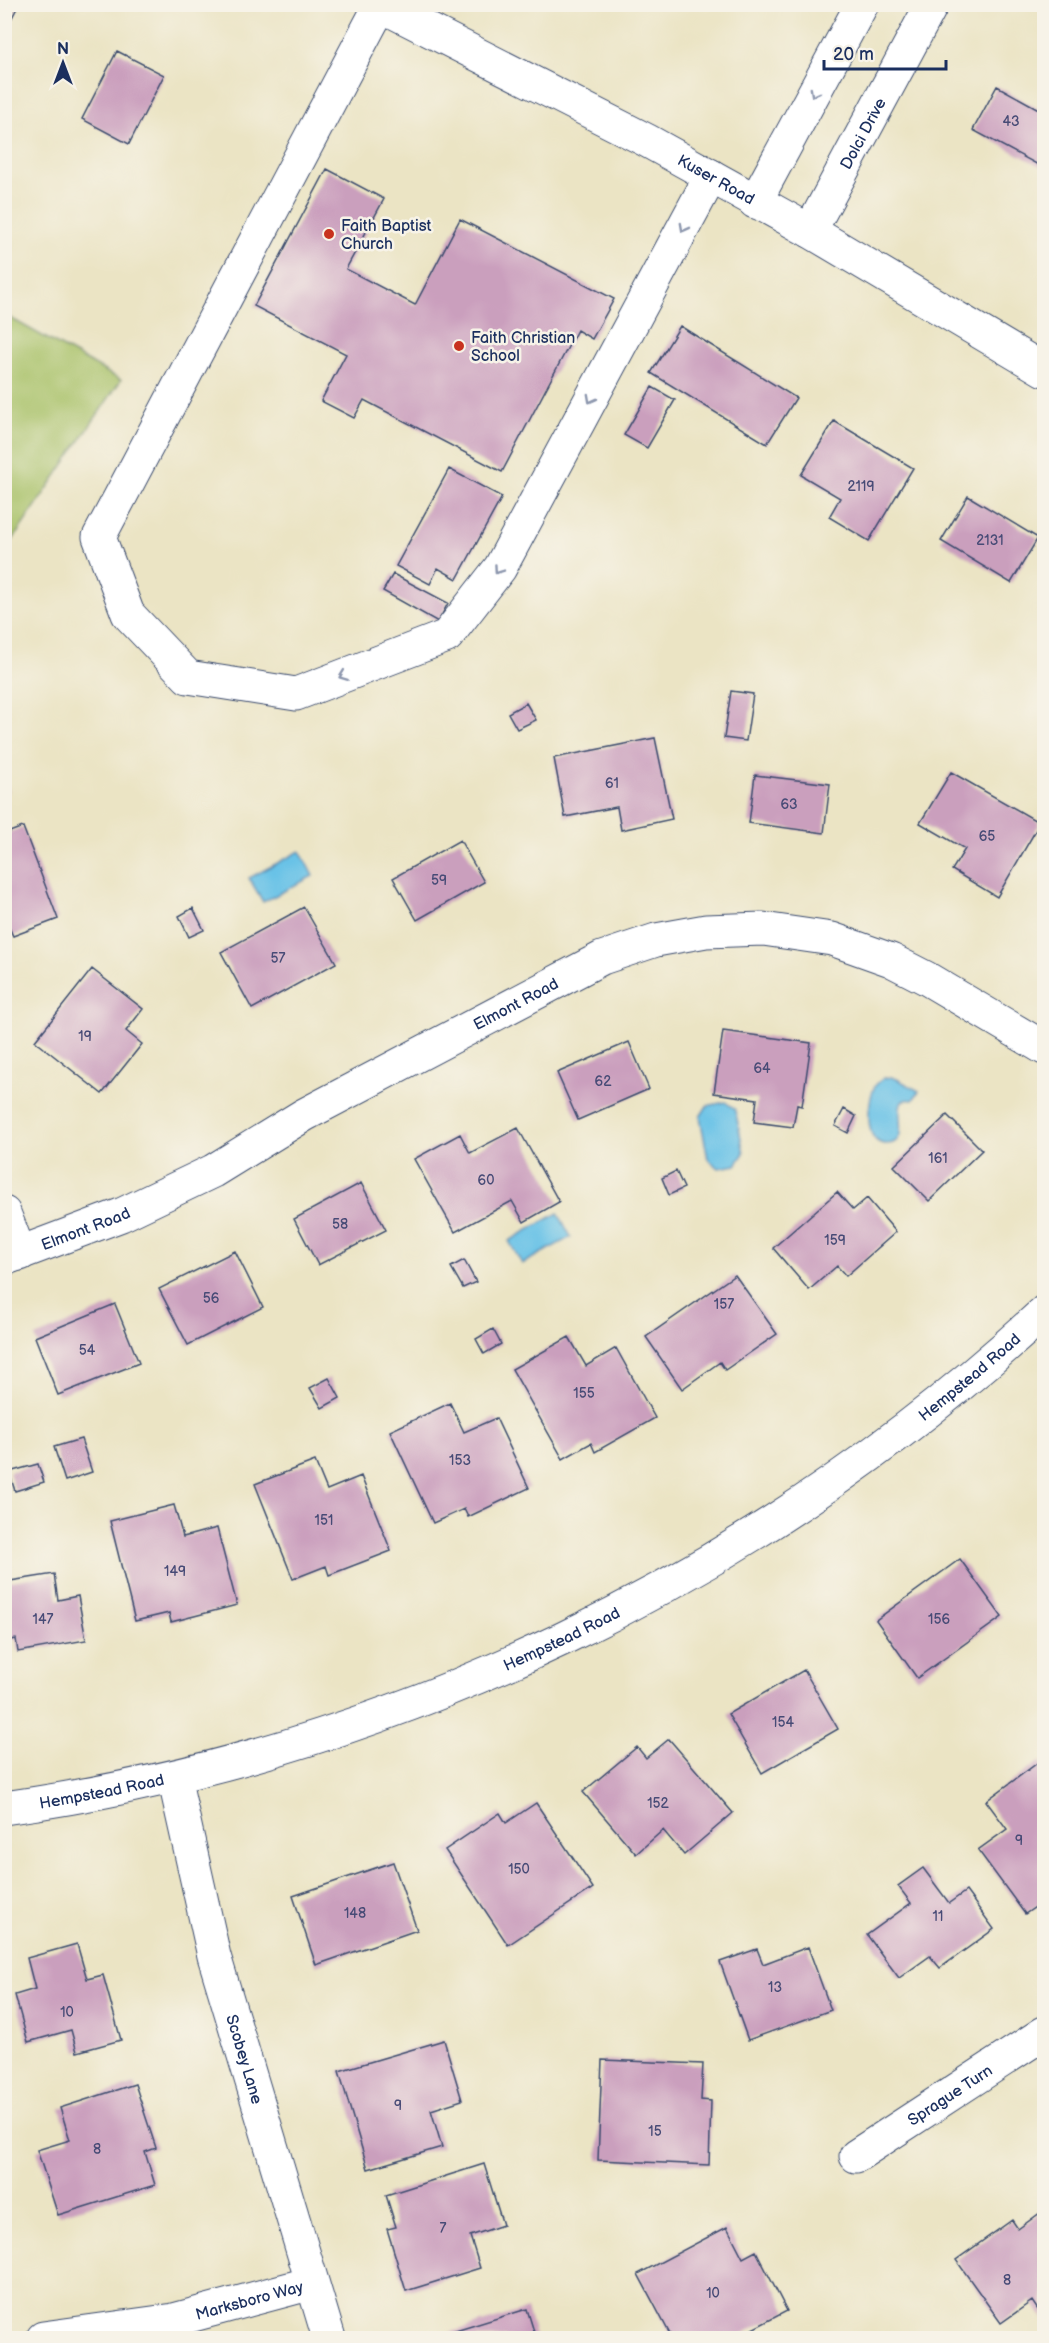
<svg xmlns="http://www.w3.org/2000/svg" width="1049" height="2343" viewBox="0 0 1049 2343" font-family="'Balsamiq Sans',sans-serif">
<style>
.green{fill:#a8c167;stroke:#627862;stroke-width:1.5}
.water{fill:#69c2e7;stroke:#4278a2;stroke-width:1.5}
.building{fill:#ca9fbd}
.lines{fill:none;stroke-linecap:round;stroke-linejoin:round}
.minor-casing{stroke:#3a4a6d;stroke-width:35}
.minor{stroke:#fff;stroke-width:33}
.oneway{stroke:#8d97ae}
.poi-dot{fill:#c8321e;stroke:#f7f3e8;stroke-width:2}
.labels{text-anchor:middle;stroke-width:5;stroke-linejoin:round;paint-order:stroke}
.number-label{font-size:14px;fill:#474b76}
.street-label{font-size:16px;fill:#1b2f5e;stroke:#f7f3e8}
.poi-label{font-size:16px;fill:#1b2f5e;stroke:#f7f3e8;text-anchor:start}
</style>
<rect width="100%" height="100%" fill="#f7f3e8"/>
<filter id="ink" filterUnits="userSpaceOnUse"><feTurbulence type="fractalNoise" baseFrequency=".0167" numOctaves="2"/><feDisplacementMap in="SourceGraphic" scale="12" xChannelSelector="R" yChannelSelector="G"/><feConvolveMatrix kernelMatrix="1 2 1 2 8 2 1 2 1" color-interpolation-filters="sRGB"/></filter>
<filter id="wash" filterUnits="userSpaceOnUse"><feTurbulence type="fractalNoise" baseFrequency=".008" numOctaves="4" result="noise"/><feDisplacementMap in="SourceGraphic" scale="24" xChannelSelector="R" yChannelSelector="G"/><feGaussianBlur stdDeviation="1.35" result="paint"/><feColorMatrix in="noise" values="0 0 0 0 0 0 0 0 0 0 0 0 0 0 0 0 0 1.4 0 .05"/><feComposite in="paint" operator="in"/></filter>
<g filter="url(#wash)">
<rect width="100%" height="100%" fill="#ebe4c4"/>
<path class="green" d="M 5,315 L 121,380 L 12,541 L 4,520 Z"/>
<path class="water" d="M 300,851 L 313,876 L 263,902 L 249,878 Z
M 891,1077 L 897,1079 L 919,1091 L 913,1100 C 883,1093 918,1146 885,1144 C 863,1142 868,1101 874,1088 C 876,1083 880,1081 884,1078 Z
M 725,1102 L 735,1109 L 744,1153 L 736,1165 L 719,1168 L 708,1159 L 700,1117 L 707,1106 Z
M 558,1213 L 571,1237 L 522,1264 L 509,1241 Z"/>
<g id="blocks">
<path class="building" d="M 4,4 L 19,4 L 4,33 Z
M 117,51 L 164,75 L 129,144 L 82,119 Z
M 997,86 L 1044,112 L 1044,168 L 973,130 Z
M 327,169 L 384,199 L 346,269 L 415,305 L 460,219 L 614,299 L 592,339 L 577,330 L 502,472 L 364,400 L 354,418 L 321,401 L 346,354 L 254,306 Z
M 680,326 L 796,398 L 767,444 L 651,373 Z
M 652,387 L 675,400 L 647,448 L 624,435 Z
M 834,421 L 913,468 L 869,541 L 829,517 L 840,498 L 801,475 Z
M 449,469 L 502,497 L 457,579 L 438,568 L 430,584 L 396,566 Z
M 968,496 L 1038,538 L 1011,583 L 941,541 Z
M 393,574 L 448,603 L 438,622 L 383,591 Z
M 731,691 L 753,694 L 746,741 L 724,738 Z
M 526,703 L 536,720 L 517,729 L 508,713 Z
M 655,738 L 672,819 L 621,830 L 617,807 L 565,817 L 554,758 Z
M 951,772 L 1040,823 L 997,897 L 952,870 L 965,849 L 920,823 Z
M 755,775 L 830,784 L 824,833 L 749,823 Z
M 4,778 L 9,791 L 4,793 Z
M 23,827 L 58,919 L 13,936 L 4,916 L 4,834 Z
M 460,840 L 484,882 L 417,920 L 393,878 Z
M 304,907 L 336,963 L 252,1009 L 221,952 Z
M 193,908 L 204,930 L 189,937 L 179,916 Z
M 92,969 L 143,1009 L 126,1031 L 142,1044 L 102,1094 L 35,1041 Z
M 723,1031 L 811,1043 L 802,1106 L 797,1105 L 793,1127 L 754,1122 L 757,1099 L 714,1093 Z
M 629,1042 L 649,1089 L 578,1120 L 557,1073 Z
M 844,1109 L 856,1116 L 848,1133 L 835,1126 Z
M 947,1115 L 982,1150 L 929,1201 L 894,1166 Z
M 518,1128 L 559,1202 L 524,1222 L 512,1201 L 455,1232 L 414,1159 L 460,1134 L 470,1153 Z
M 676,1171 L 684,1188 L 669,1195 L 662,1178 Z
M 361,1183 L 386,1230 L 318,1265 L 294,1219 Z
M 837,1192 L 853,1210 L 867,1198 L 896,1232 L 846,1276 L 837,1266 L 809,1290 L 773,1248 Z
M 235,1251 L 263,1307 L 188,1345 L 159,1289 Z
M 464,1260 L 476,1282 L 463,1288 L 451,1267 Z
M 735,1275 L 777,1334 L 725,1370 L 720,1362 L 682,1389 L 646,1337 Z
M 115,1304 L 139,1363 L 58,1395 L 35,1337 Z
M 493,1329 L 501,1344 L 484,1354 L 476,1339 Z
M 569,1337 L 586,1366 L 616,1348 L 655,1418 L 595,1452 L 591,1443 L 563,1459 L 512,1369 Z
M 329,1378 L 340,1398 L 322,1408 L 310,1388 Z
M 450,1403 L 464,1432 L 496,1418 L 529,1488 L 468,1517 L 464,1509 L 433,1523 L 390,1431 Z
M 81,1439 L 92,1472 L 65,1481 L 54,1447 Z
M 315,1461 L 327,1490 L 361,1476 L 391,1551 L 329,1575 L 326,1566 L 293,1579 L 255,1484 Z
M 38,1464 L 44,1482 L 15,1491 L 9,1472 Z
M 174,1505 L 183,1537 L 217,1528 L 237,1605 L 171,1622 L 169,1613 L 135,1621 L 110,1521 Z
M 960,1559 L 1002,1617 L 917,1678 L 876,1620 Z
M 54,1574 L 58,1600 L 78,1596 L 86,1640 L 18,1652 L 16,1639 L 4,1641 L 4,1582 Z
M 804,1670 L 838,1729 L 762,1773 L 728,1714 Z
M 669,1739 L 733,1813 L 684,1855 L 663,1830 L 636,1854 L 583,1792 L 637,1747 L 646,1758 Z
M 1040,1761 L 1044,1768 L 1044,1901 L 1025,1914 L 978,1850 L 1007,1829 L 986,1801 Z
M 536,1803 L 593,1888 L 508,1945 L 445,1850 L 500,1813 L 506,1823 Z
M 393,1862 L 417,1930 L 316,1965 L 293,1896 Z
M 923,1868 L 949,1903 L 966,1891 L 994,1929 L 940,1968 L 930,1956 L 899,1978 L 867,1935 L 911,1903 L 898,1886 Z
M 77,1944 L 87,1979 L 103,1975 L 121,2040 L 77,2052 L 71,2030 L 28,2042 L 15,1995 L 35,1989 L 27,1958 Z
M 808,1947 L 831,2010 L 748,2040 L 720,1962 L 757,1949 L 763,1964 Z
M 444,2040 L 462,2100 L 431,2110 L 442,2147 L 368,2169 L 339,2071 Z
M 602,2060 L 703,2064 L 701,2100 L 711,2101 L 709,2165 L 598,2160 Z
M 135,2084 L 156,2148 L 145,2152 L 155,2185 L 58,2215 L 37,2150 L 70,2140 L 60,2108 Z
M 484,2164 L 503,2225 L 470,2236 L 480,2268 L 406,2291 L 387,2229 L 396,2227 L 386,2195 Z
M 1044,2210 L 1044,2319 L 1032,2301 L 1001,2323 L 956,2260 L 1012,2220 L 1018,2229 Z
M 727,2227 L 743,2258 L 756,2251 L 787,2311 L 735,2338 L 672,2338 L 638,2274 Z
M 527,2309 L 536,2338 L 433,2338 Z
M 921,2332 L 924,2338 L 909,2338 Z"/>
</g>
</g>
<g filter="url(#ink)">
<use href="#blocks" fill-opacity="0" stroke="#3a4a6d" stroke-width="1.5"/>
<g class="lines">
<g class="minor-casing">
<g id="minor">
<path id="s1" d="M 378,4 L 646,140 L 810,231 L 1044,370"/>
<path d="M 380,6 L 99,537 L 128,614 L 188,677 L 296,694 L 447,636 L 500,568 L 711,176"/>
<path d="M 755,202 L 862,4"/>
<path id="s2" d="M 810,231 L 932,4"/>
<path d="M 4,1213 L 20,1254"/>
<path id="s3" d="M 4,1259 L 121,1215 L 213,1171 L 304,1115 L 602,958 L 656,940 L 706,931 L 763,929 L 832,939 L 891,960 L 926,978 L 1044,1048"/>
<path id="s4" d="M 174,1777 L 214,1956 L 329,2338"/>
<path id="s5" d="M 4,1808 C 392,1754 757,1577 1044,1312"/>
<path id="s6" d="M 856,2156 L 1044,2033"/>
<path id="s7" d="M 43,2338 L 174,2320 L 312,2283"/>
</g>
</g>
<use href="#minor" class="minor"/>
</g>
<defs><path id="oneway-chevron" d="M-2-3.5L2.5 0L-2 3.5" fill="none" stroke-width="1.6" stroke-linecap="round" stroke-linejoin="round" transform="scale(1.5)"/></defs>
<g class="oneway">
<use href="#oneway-chevron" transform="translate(814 93) rotate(118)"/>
<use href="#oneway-chevron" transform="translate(684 228) rotate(118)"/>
<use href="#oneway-chevron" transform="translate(591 399) rotate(118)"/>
<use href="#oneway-chevron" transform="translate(498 570) rotate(125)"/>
<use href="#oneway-chevron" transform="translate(343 676) rotate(159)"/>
</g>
</g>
<g class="poi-dot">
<circle cx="329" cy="234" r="6"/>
<circle cx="459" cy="346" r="6"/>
</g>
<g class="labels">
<g class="number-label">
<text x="1011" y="126">43</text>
<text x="861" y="491">2119</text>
<text x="990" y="545">2131</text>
<text x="612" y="788">61</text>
<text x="789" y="809">63</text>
<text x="987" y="841">65</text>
<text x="439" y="885">59</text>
<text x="278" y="963">57</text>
<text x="85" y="1041">19</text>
<text x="762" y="1073">64</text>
<text x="603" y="1086">62</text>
<text x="938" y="1163">161</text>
<text x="486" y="1185">60</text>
<text x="340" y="1229">58</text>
<text x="835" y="1245">159</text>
<text x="211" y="1303">56</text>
<text x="724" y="1309">157</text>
<text x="87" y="1355">54</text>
<text x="584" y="1398">155</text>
<text x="460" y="1465">153</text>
<text x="324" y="1525">151</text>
<text x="175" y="1576">149</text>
<text x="43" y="1624">147</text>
<text x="939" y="1624">156</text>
<text x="783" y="1727">154</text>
<text x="658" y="1808">152</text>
<text x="1019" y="1845">9</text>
<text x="519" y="1874">150</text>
<text x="355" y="1918">148</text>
<text x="938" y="1921">11</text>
<text x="775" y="1992">13</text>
<text x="67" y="2017">10</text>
<text x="398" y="2110">9</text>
<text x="655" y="2136">15</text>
<text x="97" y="2154">8</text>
<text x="443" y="2233">7</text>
<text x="1007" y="2285">8</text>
<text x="713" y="2298">10</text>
</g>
<g class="street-label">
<text dy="6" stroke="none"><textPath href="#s2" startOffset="111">Dolci Drive</textPath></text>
<text dy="6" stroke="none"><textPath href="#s1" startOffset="381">Kuser Road</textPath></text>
<text dy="6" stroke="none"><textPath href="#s3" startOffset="573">Elmont Road</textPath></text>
<text dy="6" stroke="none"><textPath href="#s3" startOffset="87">Elmont Road</textPath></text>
<text dy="6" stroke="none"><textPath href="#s5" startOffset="1071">Hempstead Road</textPath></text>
<text dy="6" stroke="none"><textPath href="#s5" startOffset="585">Hempstead Road</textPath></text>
<text dy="6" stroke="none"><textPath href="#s5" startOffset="99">Hempstead Road</textPath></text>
<text dy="6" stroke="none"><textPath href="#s4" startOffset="291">Scobey Lane</textPath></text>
<text dy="6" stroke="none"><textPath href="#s6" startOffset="112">Sprague Turn</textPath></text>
<text dy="6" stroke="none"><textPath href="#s7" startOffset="210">Marksboro Way</textPath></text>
</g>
<g class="poi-label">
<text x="341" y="231">Faith Baptist<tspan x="341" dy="18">Church</tspan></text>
<text x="471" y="343">Faith Christian<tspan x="471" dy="18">School</tspan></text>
</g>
</g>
<rect width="1049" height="2343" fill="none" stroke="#f7f3e8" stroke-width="24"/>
<g transform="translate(63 63)" stroke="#f7f3e8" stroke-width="4.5" paint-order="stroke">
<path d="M0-4.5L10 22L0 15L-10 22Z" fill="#1b2f5e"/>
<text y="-9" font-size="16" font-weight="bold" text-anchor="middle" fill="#1b2f5e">N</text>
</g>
<path d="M824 60v9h122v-9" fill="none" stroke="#1b2f5e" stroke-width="3"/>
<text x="833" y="60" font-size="18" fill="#1b2f5e" stroke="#f7f3e8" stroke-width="4.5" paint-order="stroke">20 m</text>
</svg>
